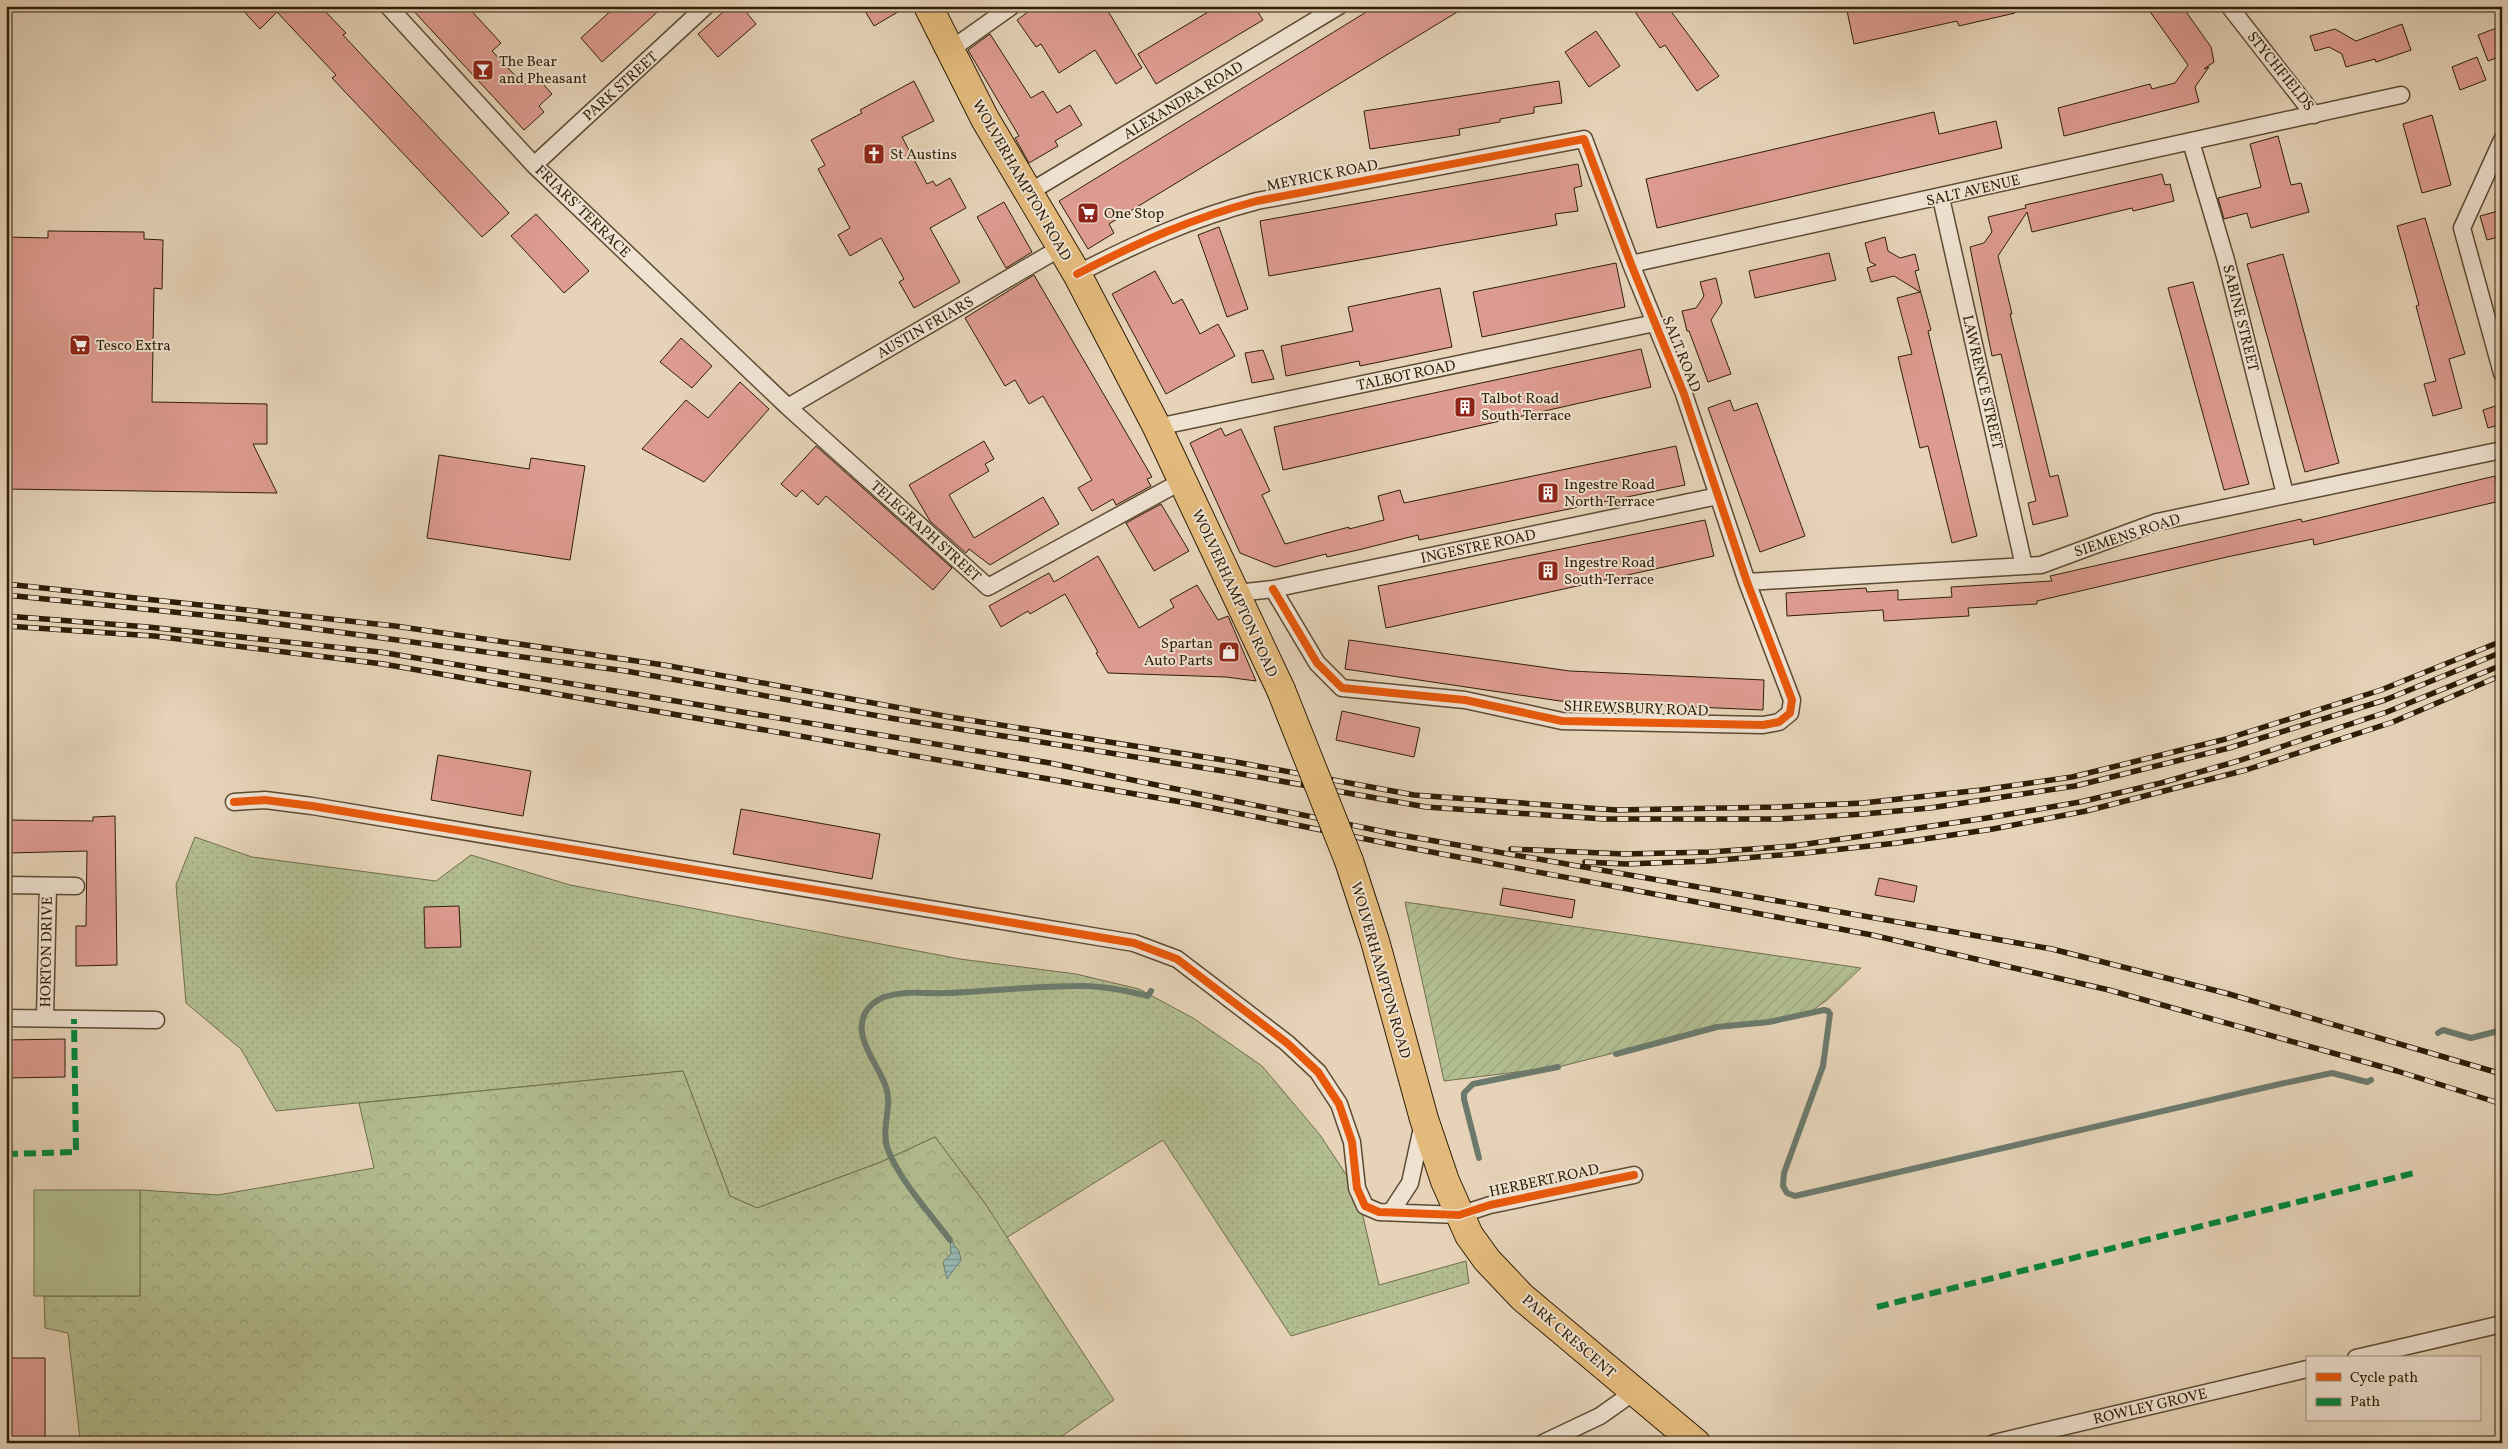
<svg xmlns="http://www.w3.org/2000/svg" width="2508" height="1449" viewBox="0 0 2508 1449" font-family="Vollkorn,serif">
<style>
.grass{fill:url(#grass-dots);stroke:#706e4c}
.forest{fill:url(#forest-crowns);stroke:#706e4c}
.garden{fill:url(#garden-furrows);stroke:#706e4c}
.pitch{fill:#b2bd90;stroke:#706e4c}
.water{fill:url(#water-rules);stroke:#6c7a6d}
.lines{fill:none;stroke-linecap:round;stroke-linejoin:round}
.stream{stroke:#6c7a6d;stroke-width:6}
.building{fill:#dd9b90;stroke:#2e1e07}
.minor-casing{stroke:#5c4b33;stroke-width:19}
.trunk-casing{stroke:#2e1e07;stroke-width:30}
.minor{stroke:#efe2d1;stroke-width:16}
.trunk{stroke:#e3ba7c;stroke-width:28}
.rail-casing{stroke:#2e1e07;stroke-width:5.5}
.rail{stroke:#efe2d1;stroke-width:4;stroke-dasharray:11;stroke-linecap:butt}
.trunk-bridge-casing{stroke:#2e1e07;stroke-width:30;stroke-linecap:butt}
.trunk-bridge{stroke:#e3ba7c;stroke-width:28}
.quiet{stroke:#00873e;stroke-width:6;stroke-dasharray:12 6;stroke-linecap:butt}
.cycleway-casing{stroke:#efe2d1;stroke-width:11}
.cycleway{stroke:#e8590c;stroke-width:8}
.labels{text-anchor:middle;stroke-width:4;stroke-linejoin:round;paint-order:stroke}
.poi-label{font-size:15px;fill:#2e1e07;stroke:#efe2d1;text-anchor:start}
.street-label{font-size:15px;fill:#2e1e07;stroke:#efe2d1}
</style>
<defs>
<pattern id="grass-dots" width="8" height="8" patternUnits="userSpaceOnUse" patternTransform="scale(1.25)"><rect width="8" height="8" fill="#b2bd90"/><path d="M2 2h.1M6 6h.1" fill="none" stroke="#99a27b" stroke-width="1.8" stroke-linecap="round"/></pattern>
<pattern id="forest-crowns" width="20" height="18" patternUnits="userSpaceOnUse" patternTransform="scale(1.25)"><rect width="20" height="18" fill="#b2bd90"/><path d="M2 6a3 3 0 1 1 6 0M12 15a3 3 0 1 1 6 0" fill="none" stroke="#99a27b"/></pattern>
<pattern id="garden-furrows" width="10" height="10" patternUnits="userSpaceOnUse" patternTransform="scale(1.25)"><rect width="10" height="10" fill="#b2bd90"/><path d="M-1 1l2-2M0 10L10 0M9 11l2-2" fill="none" stroke="#99a27b"/></pattern>
<pattern id="water-rules" width="6" height="5" patternUnits="userSpaceOnUse" patternTransform="scale(1.25)"><rect width="6" height="5" fill="#96b7b1"/><path d="M0 2.5h6" fill="none" stroke="#7b948e"/></pattern>
</defs>
<rect width="100%" height="100%" fill="#e6d3b8"/>
<filter id="stains"><feTurbulence type="fractalNoise" baseFrequency=".004" numOctaves="4"/><feColorMatrix values="0 0 0 0 .2 0 0 0 0 .09 0 0 0 0 .02 0 0 0 .5 -.17"/></filter>
<radialGradient id="worn" r=".72"><stop offset=".6" stop-color="#630" stop-opacity="0"/><stop offset="1" stop-color="#630" stop-opacity=".3"/></radialGradient>
<path class="grass" d="M 195,837 L 252,857 L 436,881 L 471,855 L 570,885 L 960,959 L 1076,974 L 1139,989 L 1193,1018 L 1262,1066 L 1320,1135 L 1357,1191 L 1379,1285 L 1466,1261 L 1469,1283 L 1291,1336 L 1163,1140 L 1006,1238 L 984,1202 L 935,1137 L 881,1162 L 757,1208 L 730,1196 L 683,1071 L 276,1111 L 241,1049 L 186,1003 L 176,885 Z"/>
<path class="forest" d="M 683,1071 L 730,1196 L 757,1208 L 881,1162 L 935,1137 L 984,1202 L 1114,1400 L 1052,1443 L 152,1443 L 152,1439 L 80,1439 L 68,1333 L 45,1328 L 44,1296 L 140,1296 L 140,1190 L 218,1195 L 374,1168 L 359,1103 Z"/>
<path class="garden" d="M 1405,902 L 1861,968 L 1827,1000 L 1807,1014 L 1769,1022 L 1717,1027 L 1558,1067 L 1444,1081 Z"/>
<path class="pitch" d="M 34,1190 L 140,1190 L 140,1296 L 34,1296 Z"/>
<path class="water" d="M 950,1240 L 959,1251 L 961,1260 L 947,1279 L 943,1262 L 951,1254 Z"/>
<g class="lines">
<path class="stream" d="M 2438,1033 L 2443,1030 L 2471,1038 L 2502,1030
M 1616,1054 L 1717,1027 L 1769,1022 L 1824,1010 L 1828,1011 L 1830,1014 L 1823,1066 L 1784,1173 L 1783,1186 L 1787,1193 L 1795,1196 L 2280,1084 L 2332,1073 L 2367,1082 L 2371,1080
M 1479,1158 L 1464,1099 L 1464,1093 L 1473,1084 L 1558,1067
M 950,1240 C 931,1215 899,1179 888,1150 C 880,1129 893,1107 886,1087 C 878,1063 850,1035 867,1010 C 871,1004 877,1000 884,997 C 906,990 926,994 948,993 C 991,991 1034,986 1077,986 C 1100,985 1125,990 1148,996 L 1151,991"/>
</g>
<path class="building" d="M 239,6 L 320,6 L 346,33 L 343,35 L 509,213 L 482,237 L 332,78 L 336,75 L 277,12 L 260,29 Z
M 409,6 L 467,6 L 501,43 L 492,51 L 524,85 L 535,75 L 552,94 L 539,106 L 544,112 L 524,130 Z
M 616,6 L 664,6 L 602,62 L 581,38 Z
M 730,6 L 741,6 L 756,24 L 718,57 L 698,34 Z
M 862,6 L 908,6 L 874,26 Z
M 1036,6 L 1105,6 L 1142,68 L 1116,84 L 1095,50 L 1059,73 L 1041,44 L 1036,47 L 1017,20 Z
M 1218,6 L 1254,6 L 1263,20 L 1156,84 L 1138,54 Z
M 1376,6 L 1467,6 L 1109,224 L 1114,233 L 1088,249 L 1059,201 Z
M 1631,6 L 1667,6 L 1719,76 L 1697,91 L 1665,45 L 1660,48 Z
M 1846,6 L 2014,6 L 2015,13 L 1959,26 L 1957,21 L 1854,44 Z
M 2146,6 L 2182,6 L 2211,47 L 2214,62 L 2204,69 L 2209,67 L 2195,87 L 2199,102 L 2064,136 L 2058,108 L 2150,84 L 2152,89 L 2175,83 L 2188,65 Z
M 2402,24 L 2411,50 L 2376,62 L 2375,59 L 2346,67 L 2342,54 L 2329,47 L 2315,51 L 2310,36 L 2335,29 L 2356,41 Z
M 2502,26 L 2502,56 L 2488,61 L 2478,35 Z
M 1596,31 L 1620,66 L 1589,87 L 1565,52 Z
M 990,34 L 1031,98 L 1043,91 L 1057,113 L 1070,105 L 1082,125 L 1055,141 L 1058,146 L 1029,163 L 1015,138 L 1019,136 L 968,50 Z
M 2477,57 L 2486,80 L 2460,90 L 2452,67 Z
M 914,81 L 934,121 L 902,137 L 927,184 L 933,181 L 936,186 L 950,178 L 966,208 L 930,228 L 960,282 L 914,308 L 899,282 L 904,279 L 881,238 L 850,256 L 838,235 L 850,228 L 818,169 L 825,165 L 811,140 L 862,113 L 860,110 Z
M 1559,81 L 1562,103 L 1534,107 L 1534,113 L 1500,119 L 1500,122 L 1459,129 L 1460,135 L 1370,149 L 1364,111 Z
M 1934,112 L 1939,134 L 1996,121 L 2002,148 L 1657,228 L 1646,179 Z
M 2432,115 L 2451,185 L 2422,193 L 2403,124 Z
M 2278,136 L 2291,185 L 2301,183 L 2309,212 L 2251,228 L 2247,213 L 2224,219 L 2218,198 L 2261,187 L 2250,144 Z
M 1578,164 L 1582,186 L 1574,188 L 1578,211 L 1555,214 L 1557,225 L 1269,276 L 1260,221 Z
M 2162,174 L 2165,185 L 2170,184 L 2174,201 L 2133,211 L 2132,208 L 2032,232 L 2027,212 L 1998,256 L 2012,314 L 2010,314 L 2050,477 L 2058,475 L 2068,516 L 2033,525 L 2028,503 L 2036,501 L 2001,354 L 1992,356 L 1970,247 L 1984,243 L 1992,232 L 1988,217 L 2026,208 L 2025,205 Z
M 1004,202 L 1032,252 L 1006,268 L 977,217 Z
M 2502,210 L 2502,236 L 2487,240 L 2480,216 Z
M 536,214 L 589,271 L 564,293 L 511,236 Z
M 2425,218 L 2465,354 L 2449,359 L 2462,408 L 2433,416 L 2424,384 L 2436,381 L 2416,306 L 2419,305 L 2397,226 Z
M 1219,227 L 1248,309 L 1227,317 L 1198,235 Z
M 48,231 L 144,232 L 144,239 L 163,240 L 162,289 L 154,288 L 152,402 L 267,404 L 267,444 L 253,444 L 277,493 L 6,489 L 6,237 L 48,238 Z
M 1885,237 L 1888,251 L 1900,258 L 1915,254 L 1919,270 L 1915,271 L 1931,330 L 1928,331 L 1977,536 L 1952,543 L 1928,446 L 1920,448 L 1898,357 L 1912,354 L 1897,298 L 1920,292 L 1894,276 L 1871,282 L 1867,268 L 1876,265 L 1870,262 L 1865,243 Z
M 1829,253 L 1836,280 L 1755,298 L 1749,271 Z
M 2283,254 L 2339,463 L 2305,472 L 2247,264 Z
M 1616,263 L 1625,307 L 1482,337 L 1473,292 Z
M 1155,271 L 1173,304 L 1182,299 L 1200,334 L 1218,324 L 1235,356 L 1166,394 L 1112,294 Z
M 1034,275 L 1152,477 L 1147,479 L 1151,486 L 1116,505 L 1113,499 L 1092,511 L 1078,488 L 1092,480 L 1043,396 L 1029,404 L 1015,380 L 1005,386 L 965,318 Z
M 1716,278 L 1722,303 L 1711,320 L 1731,374 L 1708,382 L 1689,331 L 1687,331 L 1682,311 L 1696,308 L 1704,296 L 1700,282 Z
M 2193,282 L 2249,484 L 2224,490 L 2168,288 Z
M 1440,288 L 1452,347 L 1360,366 L 1359,361 L 1286,376 L 1281,346 L 1353,331 L 1348,307 Z
M 681,338 L 712,366 L 692,388 L 660,362 Z
M 1641,349 L 1651,387 L 1283,470 L 1274,427 Z
M 1263,350 L 1274,379 L 1252,383 L 1245,353 Z
M 740,382 L 769,409 L 704,482 L 642,449 L 686,400 L 708,418 Z
M 1730,400 L 1734,411 L 1757,403 L 1805,536 L 1760,552 L 1708,408 Z
M 2502,404 L 2502,424 L 2488,428 L 2483,410 Z
M 1221,428 L 1225,436 L 1241,429 L 1270,491 L 1262,495 L 1285,544 L 1349,527 L 1349,529 L 1384,520 L 1378,496 L 1400,490 L 1404,503 L 1676,446 L 1685,485 L 1419,540 L 1418,535 L 1358,550 L 1327,557 L 1326,554 L 1275,567 L 1240,553 L 1190,443 Z
M 984,441 L 994,459 L 985,464 L 989,471 L 949,495 L 974,538 L 1043,497 L 1059,524 L 990,565 L 969,549 L 966,553 L 930,521 L 909,485 Z
M 816,446 L 952,568 L 933,590 L 826,496 L 818,505 L 802,490 L 796,497 L 781,484 Z
M 439,455 L 529,469 L 531,458 L 585,466 L 570,560 L 427,538 Z
M 2495,476 L 2500,501 L 2314,545 L 2313,539 L 2227,557 L 2037,601 L 2037,604 L 1968,608 L 1969,616 L 1884,621 L 1883,610 L 1787,616 L 1786,593 L 1866,588 L 1867,592 L 1898,590 L 1898,600 L 1952,597 L 1951,587 L 2052,581 L 2050,576 L 2301,519 L 2302,522 Z
M 1161,504 L 1189,551 L 1154,571 L 1126,523 Z
M 1705,520 L 1714,556 L 1386,628 L 1378,586 Z
M 1098,556 L 1139,628 L 1174,607 L 1170,600 L 1197,585 L 1218,620 L 1228,616 L 1256,681 L 1226,677 L 1108,673 L 1096,653 L 1098,652 L 1065,594 L 1030,614 L 1028,611 L 1001,627 L 989,606 L 1049,573 L 1054,582 Z
M 1349,640 L 1570,671 L 1764,680 L 1763,710 L 1560,701 L 1345,669 Z
M 1342,711 L 1420,728 L 1414,757 L 1336,740 Z
M 438,755 L 531,771 L 523,816 L 431,800 Z
M 741,809 L 880,834 L 872,879 L 733,854 Z
M 115,816 L 117,965 L 76,966 L 76,926 L 86,926 L 87,851 L 10,853 L 10,820 L 93,821 L 93,817 Z
M 1879,878 L 1917,886 L 1914,902 L 1875,895 Z
M 1503,888 L 1575,900 L 1572,918 L 1500,905 Z
M 459,906 L 461,947 L 425,948 L 424,907 Z
M 65,1039 L 65,1077 L 6,1078 L 6,1040 Z
M 6,1358 L 45,1358 L 45,1443 L 6,1443 Z"/>
<g class="lines">
<g class="minor-casing">
<path id="minor" d="M 388,6 L 534,165 L 788,407 L 988,587 L 1182,481
M 2229,6 L 2314,115
M 950,50 L 1012,6
M 2502,140 L 2462,228 L 2502,373
M 2191,142 L 2226,260 L 2285,494
M 534,165 L 706,6
M 1028,193 L 1339,6
M 1941,198 L 2024,566
M 1631,264 L 2401,95
M 1077,274 C 1137,243 1192,218 1257,201 L 1584,139 L 1631,264 L 1684,394 L 1747,582 L 1792,700 L 1790,713 L 1779,722 L 1763,725 L 1562,721 L 1465,700 L 1342,688 L 1317,663 L 1273,589
M 788,407 L 1062,247
M 1157,427 L 1655,323
M 1747,582 L 2041,565 L 2157,522 L 2502,450
M 1237,593 L 1273,589 L 1718,496
M 234,802 L 265,800 L 312,806 L 1134,943 L 1177,959 L 1287,1043 L 1318,1072 L 1339,1104 L 1352,1142 L 1357,1188 L 1365,1206 L 1379,1212 L 1459,1215 L 1490,1205 L 1634,1175
M 6,885 L 76,886
M 6,1018 L 156,1020
M 45,1018 L 48,886
M 1391,1212 L 1410,1183 L 1423,1123
M 2356,1358 L 2502,1324
M 1543,1443 L 1600,1416 L 1634,1392
M 1994,1443 L 2307,1369"/>
</g>
<g class="trunk-casing">
<path id="trunk" d="M 928,6 L 985,119 L 1077,274 L 1157,427 L 1281,690
M 1349,861 L 1375,941 L 1424,1119 L 1445,1181 L 1469,1235 L 1487,1260 L 1522,1297 L 1696,1443"/>
</g>
<use href="#minor" class="minor"/>
<use href="#trunk" class="trunk"/>
<g class="rail-casing">
<path id="rail" d="M 6,584 L 395,626 L 664,665 L 950,717 L 1236,762 L 1414,795 L 1616,810 L 1778,807 L 1863,803 L 1981,790 L 2072,777 L 2226,739 L 2381,690 L 2502,641
M 6,595 L 242,619 L 626,671 L 890,718 L 1236,773 L 1426,807 L 1604,819 L 1778,819 L 1863,814 L 1930,808 L 2075,786 L 2229,748 L 2385,700 L 2502,652
M 6,616 L 148,627 L 380,652 L 1050,763 L 1395,834 L 2052,949 L 2229,994 L 2502,1074
M 6,626 L 154,636 L 383,664 L 1193,804 L 1405,847 L 1872,935 L 2109,990 L 2397,1071 L 2502,1104
M 1511,849 L 1624,854 L 1710,852 L 1793,846 L 1987,818 L 2080,802 L 2161,783 L 2238,761 L 2387,712 L 2502,665
M 1585,862 L 1626,864 L 1708,861 L 1805,853 L 1897,843 L 1993,829 L 2086,811 L 2246,770 L 2393,722 L 2502,675"/>
</g>
<use href="#rail" class="rail"/>
<g class="trunk-bridge-casing">
<path id="trunk-bridge" d="M 1281,690 L 1349,861"/>
</g>
<use href="#trunk-bridge" class="trunk-bridge"/>
<path class="quiet" d="M 6,1154 L 76,1152 L 74,1019
M 1877,1307 L 2418,1172"/>
<g class="cycleway-casing">
<path id="cycleway" d="M 1077,274 C 1137,243 1192,218 1257,201 L 1584,139 L 1631,264 L 1684,394 L 1747,582 L 1792,700 L 1790,713 L 1779,722 L 1763,725 L 1562,721 L 1465,700 L 1342,688 L 1317,663 L 1273,589
M 234,802 L 265,800 L 312,806 L 1134,943 L 1177,959 L 1287,1043 L 1318,1072 L 1339,1104 L 1352,1142 L 1357,1188 L 1365,1206 L 1379,1212 L 1459,1215 L 1490,1205 L 1634,1175"/>
</g>
<use href="#cycleway" class="cycleway"/>
</g>
<defs>
<g id="bar-square" transform="scale(1.125)"><rect x="-9" y="-9" width="18" height="18" rx="4" fill="#8f2418" stroke="#efe2d1"/><path d="M-6-5H6L.8 .8V4.5H3.5V6h-7V4.5H-.8V.8Z" fill="#fff"/></g>
<g id="church-square" transform="scale(1.125)"><rect x="-9" y="-9" width="18" height="18" rx="4" fill="#8f2418" stroke="#efe2d1"/><path d="M-1.2-6h2.4v3.5h3.3v2.4h-3.3V6h-2.4V-.1h-3.3v-2.4h3.3Z" fill="#fff"/></g>
<g id="supermarket-square" transform="scale(1.125)"><rect x="-9" y="-9" width="18" height="18" rx="4" fill="#8f2418" stroke="#efe2d1"/><path d="M-6-5.5h2.5l.6 2H6L4.5 2H-2.5L-4.4-4H-6ZM-1.5 3.2a1.3 1.3 0 1 0 .1 0ZM3 3.2a1.3 1.3 0 1 0 .1 0Z" fill="#fff"/></g>
<g id="building-square" transform="scale(1.125)"><rect x="-9" y="-9" width="18" height="18" rx="4" fill="#8f2418" stroke="#efe2d1"/><path d="M-4-6H4V6H1V3H-1V6H-4ZM-2.5-4.3h1.7v1.8h-1.7ZM.8-4.3h1.7v1.8H.8ZM-2.5-1h1.7V.8h-1.7ZM.8-1h1.7V.8H.8Z" fill="#fff"/></g>
<g id="shop-square" transform="scale(1.125)"><rect x="-9" y="-9" width="18" height="18" rx="4" fill="#8f2418" stroke="#efe2d1"/><path d="M-5-2.5h2.3a2.7 3.5 0 0 1 5.4 0H5L5.5 6h-11ZM-1.5-2.5h3a1.5 2.3 0 0 0-3 0Z" fill="#fff"/></g>
</defs>
<g fill-rule="evenodd">
<use href="#bar-square" x="483" y="70"/>
<use href="#church-square" x="874" y="154"/>
<use href="#supermarket-square" x="1088" y="213"/>
<use href="#supermarket-square" x="80" y="345"/>
<use href="#building-square" x="1465" y="407"/>
<use href="#building-square" x="1548" y="493"/>
<use href="#building-square" x="1548" y="571"/>
<use href="#shop-square" x="1229" y="652"/>
</g>
<g class="labels">
<g class="poi-label">
<text x="499" y="66">The Bear<tspan x="499" dy="17">and Pheasant</tspan></text>
<text x="890" y="159">St Austins</text>
<text x="1104" y="218">One Stop</text>
<text x="96" y="350">Tesco Extra</text>
<text x="1481" y="403">Talbot Road<tspan x="1481" dy="17">South Terrace</tspan></text>
<text x="1564" y="489">Ingestre Road<tspan x="1564" dy="17">North Terrace</tspan></text>
<text x="1564" y="567">Ingestre Road<tspan x="1564" dy="17">South Terrace</tspan></text>
<text x="1213" y="648" text-anchor="end">Spartan<tspan x="1213" dy="17">Auto Parts</tspan></text>
</g>
<g class="street-label">
<text transform="translate(2281 71) rotate(51)" y="5">STYCHFIELDS</text>
<text transform="translate(620 86) rotate(-42)" y="5">PARK STREET</text>
<text transform="translate(1183 100) rotate(-31)" y="5">ALEXANDRA ROAD</text>
<text transform="translate(1322 175) rotate(-11)" y="5">MEYRICK ROAD</text>
<text transform="translate(1022 180) rotate(60)" y="5">WOLVERHAMPTON ROAD</text>
<text transform="translate(1973 190) rotate(-13)" y="5">SALT AVENUE</text>
<text transform="translate(583 211) rotate(44)" y="5">FRIARS' TERRACE</text>
<text transform="translate(2241 318) rotate(76)" y="5">SABINE STREET</text>
<text transform="translate(925 327) rotate(-30)" y="5">AUSTIN FRIARS</text>
<text transform="translate(1682 354) rotate(68)" y="5">SALT ROAD</text>
<text transform="translate(1406 375) rotate(-12)" y="5">TALBOT ROAD</text>
<text transform="translate(1983 382) rotate(77)" y="5">LAWRENCE STREET</text>
<text transform="translate(926 531) rotate(42)" y="5">TELEGRAPH STREET</text>
<text transform="translate(2127 535) rotate(-18)" y="5">SIEMENS ROAD</text>
<text transform="translate(1478 546) rotate(-12)" y="5">INGESTRE ROAD</text>
<text transform="translate(1235 593) rotate(65)" y="5">WOLVERHAMPTON ROAD</text>
<text transform="translate(1636 708) rotate(2)" y="5">SHREWSBURY ROAD</text>
<text transform="translate(46 952) rotate(-89)" y="5">HORTON DRIVE</text>
<text transform="translate(1381 970) rotate(74)" y="5">WOLVERHAMPTON ROAD</text>
<text transform="translate(1544 1180) rotate(-12)" y="5">HERBERT ROAD</text>
<text transform="translate(1569 1336) rotate(41)" y="5">PARK CRESCENT</text>
<text transform="translate(2150 1406) rotate(-13)" y="5">ROWLEY GROVE</text>
</g>
</g>
<rect width="2508" height="1449" fill="none" stroke="#e6d3b8" stroke-width="25"/>
<rect x="8" y="8" width="2493" height="1434" fill="none" stroke="#2e1e07" stroke-width="2.5"/>
<rect x="12" y="12" width="2483" height="1424" fill="none" stroke="#2e1e07"/>
<rect x="2306" y="1356" width="175" height="65" fill="#efe2d1" stroke="#a29480"/>
<rect x="2316" y="1373" width="25" height="8" fill="#e8590c" stroke="#a29480"/>
<text x="2350" y="1382" font-size="15" fill="#2e1e07">Cycle path</text>
<rect x="2316" y="1398" width="25" height="8" fill="#00873e" stroke="#a29480"/>
<text x="2350" y="1406" font-size="15" fill="#2e1e07">Path</text>
<rect width="100%" height="100%" filter="url(#stains)"/>
<rect width="100%" height="100%" fill="url(#worn)"/>
</svg>
